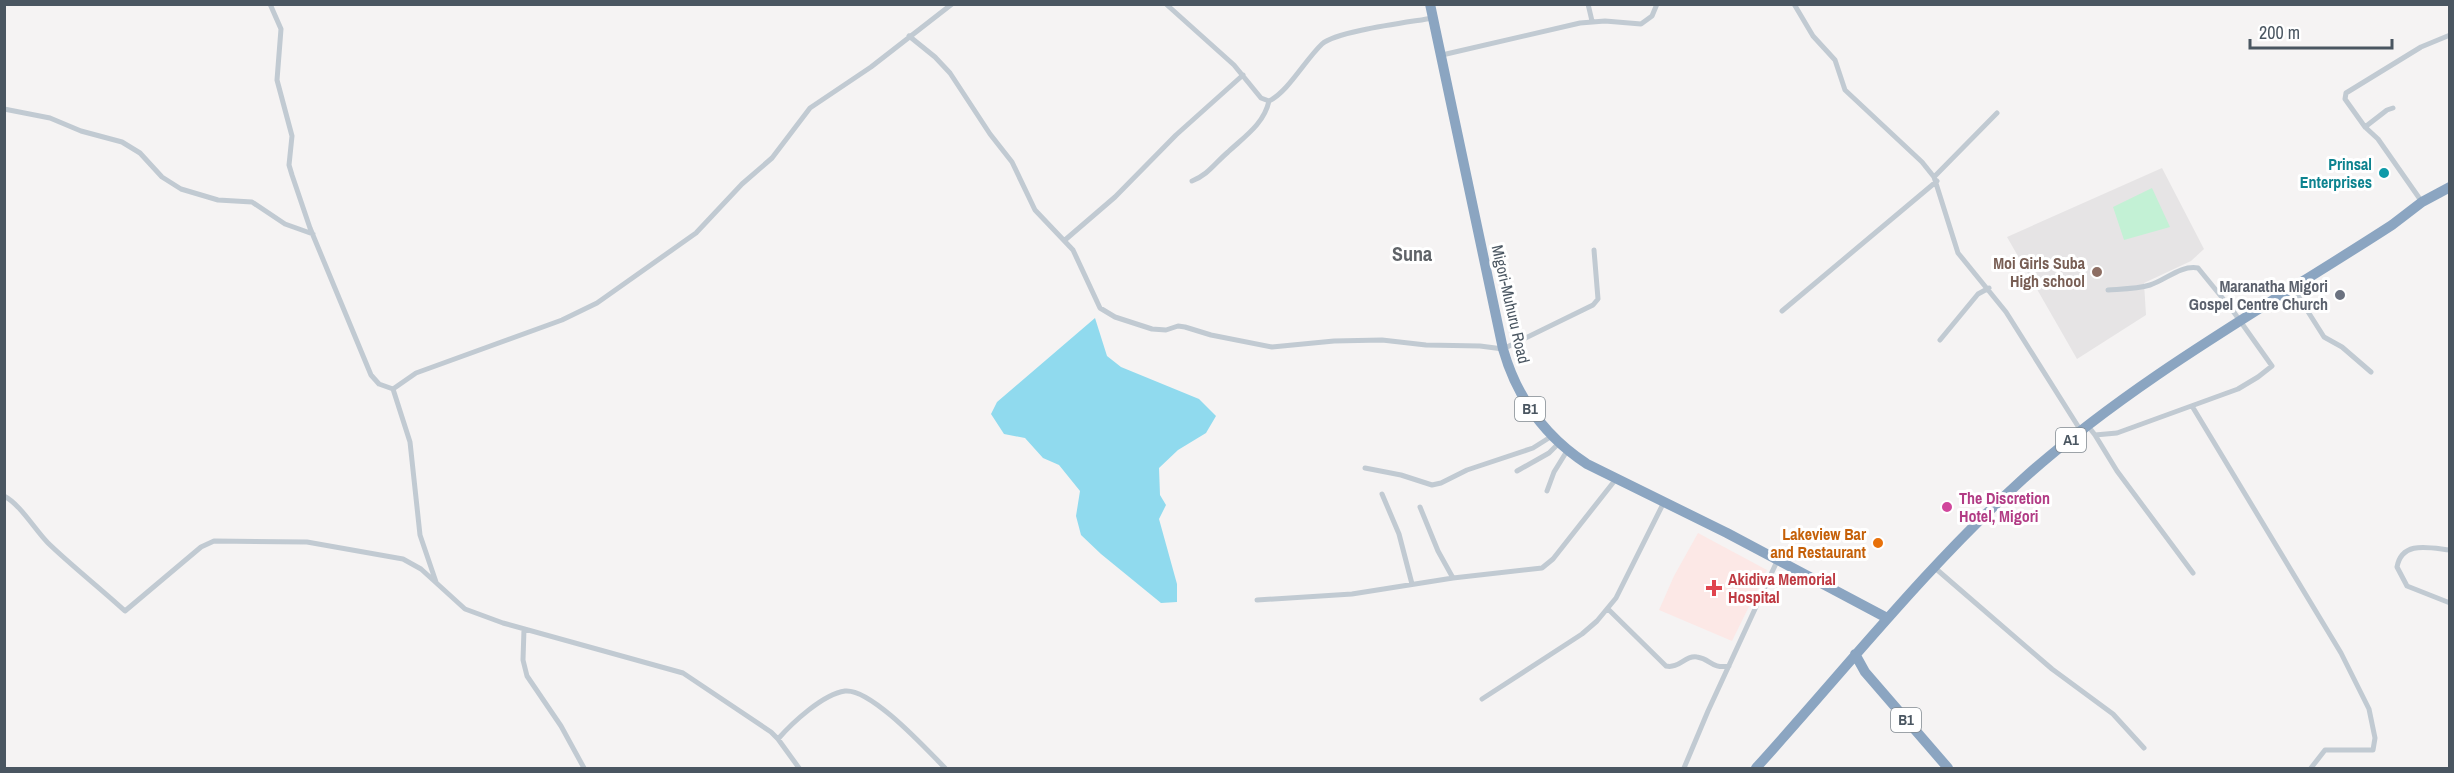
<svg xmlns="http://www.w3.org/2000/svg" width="2454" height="773" viewBox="0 0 2454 773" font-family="'Archivo Narrow',sans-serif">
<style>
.education{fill:#e6e4e5}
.medical{fill:#fce8e6}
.green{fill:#c3f1d5}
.water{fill:#90daee}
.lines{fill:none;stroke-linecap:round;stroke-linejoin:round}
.street{stroke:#c1cad2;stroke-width:5}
.highway{stroke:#8ba5c1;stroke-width:10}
.culture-dot{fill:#0f9aa8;stroke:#fff;stroke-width:2}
.education-dot{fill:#8d6e63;stroke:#fff;stroke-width:2}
.worship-dot{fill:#6b7280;stroke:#fff;stroke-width:2}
.hotel-dot{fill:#d1479c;stroke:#fff;stroke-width:2}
.food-dot{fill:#e8710a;stroke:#fff;stroke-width:2}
.health-dot{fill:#e0444e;stroke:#fff;stroke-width:2}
.labels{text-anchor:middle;stroke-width:6;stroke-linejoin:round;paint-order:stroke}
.shield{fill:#fff;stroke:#808990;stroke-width:1.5}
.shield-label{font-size:15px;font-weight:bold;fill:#4a5661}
.culture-label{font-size:16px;font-weight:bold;fill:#0d838f;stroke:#fff;text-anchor:end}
.education-label{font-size:16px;font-weight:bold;fill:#785e54;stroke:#fff;text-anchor:end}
.worship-label{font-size:16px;font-weight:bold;fill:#5b616d;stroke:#fff;text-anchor:end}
.street-label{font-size:16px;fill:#4a5661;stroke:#fff}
.hotel-label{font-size:16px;font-weight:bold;fill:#b23c85;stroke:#fff;text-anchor:start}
.food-label{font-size:16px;font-weight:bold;fill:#c56008;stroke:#fff;text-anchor:end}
.health-label{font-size:16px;font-weight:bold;fill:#be3a42;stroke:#fff;text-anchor:start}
.quarter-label{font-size:20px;font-weight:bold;fill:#5f6368;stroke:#fff}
</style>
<rect width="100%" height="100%" fill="#f5f3f3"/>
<path class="education" d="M 2162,168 L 2204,249 L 2191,261 L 2144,283 L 2146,315 L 2077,359 L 2007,237 Z"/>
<path class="medical" d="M 1698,533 L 1767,570 L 1732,641 L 1659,610 L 1674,576 Z"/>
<path class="green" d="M 2152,188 L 2170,227 L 2124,240 L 2113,207 Z"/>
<path class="water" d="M 1095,318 L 1107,356 L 1121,367 L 1199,399 L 1216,416 L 1206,433 L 1178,450 L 1159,468 L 1160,495 L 1166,505 L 1159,519 L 1177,584 L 1177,602 L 1161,603 L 1101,554 L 1081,535 L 1076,516 L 1080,491 L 1059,465 L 1043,458 L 1025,438 L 1004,434 L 991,414 L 997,402 Z"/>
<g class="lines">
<path class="street" d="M 270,4 L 281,29 L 277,80 L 292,136 L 289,165 L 292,175 L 310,228 L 371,375 L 379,384 L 393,389
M 1166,4 L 1234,65 L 1261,98 L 1269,101 C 1288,92 1305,60 1322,44 C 1336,31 1411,22 1433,18
M 1588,4 L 1592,21
M 1794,4 L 1813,36 L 1835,60 L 1845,90 L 1922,162 L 1934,177 L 1958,253 L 2006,312 L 2081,431
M 909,36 L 935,57 L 950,73 L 990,134 L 1012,162 L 1035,210 L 1073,250 L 1100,308 L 1115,317 L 1152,329 L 1166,330 L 1178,326 L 1185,327 L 1211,335 L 1272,347 L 1334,341 L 1382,340 L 1426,345 L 1480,346 L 1503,349 L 1593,305 L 1598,299 L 1594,250
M 1442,55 L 1580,23 L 1605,21 L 1641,24 L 1652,16 L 1657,4
M 2393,108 L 2387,110 L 2365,127 L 2378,139 L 2422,202
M 4,109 L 50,118 L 81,131 L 122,142 L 140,153 L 162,177 L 181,189 L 218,200 L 252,202 L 285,224 L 313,234
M 2365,127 L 2345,99 L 2346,93 L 2421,47 L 2450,35
M 1934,177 L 1997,113
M 1192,181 C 1208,175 1215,163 1228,152 C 1244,137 1264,124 1269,101
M 1065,240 L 1115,197 L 1176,135 L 1243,75
M 2293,288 L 2324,337 L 2342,347 L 2371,372
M 1782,311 L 1937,181
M 1940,340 L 1978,294 L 1989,288
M 393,389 L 416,373 L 562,320 L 597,303 L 696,233 L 742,184 L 772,158 L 810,108 L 871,67 L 952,4
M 393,389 L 410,442 L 420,535 L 436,582
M 2192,406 L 2341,653 L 2369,709 L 2375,738 L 2373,750 L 2325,750 L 2311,768
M 2088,426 L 2095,435 L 2117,433 L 2238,389 L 2258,377 L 2272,366 L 2233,311 L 2198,268 C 2180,265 2166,280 2150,285 C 2137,289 2122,289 2108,290
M 2095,435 L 2117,471 L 2193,573
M 1365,468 L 1401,475 L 1432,485 L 1441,483 L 1467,470 L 1533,448 L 1552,436
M 1517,471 L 1549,453 L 1559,443
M 1547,491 L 1554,472 L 1567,451
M 1382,494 L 1399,534 L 1412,584
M 4,496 C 20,504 35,530 48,543 C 73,567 100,588 125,611 L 201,547 L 214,541 L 307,542 L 403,559 L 421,569 L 465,609 L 503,623 L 683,673 L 771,732 L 778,739 L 799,768
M 1420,507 L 1438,551 L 1453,578
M 2450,550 C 2430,548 2402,540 2397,567 L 2407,586 L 2450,603
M 1935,568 L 2052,669 L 2113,714 L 2144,748
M 1257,600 L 1352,594 L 1453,578 L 1542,568 L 1553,559 L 1616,479
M 1608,609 L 1666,666 C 1679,669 1685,655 1697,657 C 1711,659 1711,669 1729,666
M 524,629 L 523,660 L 527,676 L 561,726 L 584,768
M 1482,699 L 1582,634 L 1597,621 L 1616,598 L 1664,502
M 778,739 C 792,723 823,694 845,691 C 871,688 927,750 945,768
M 1684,768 L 1708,711 L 1778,559"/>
<path class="highway" d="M 1430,4 L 1503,349 C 1517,398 1544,436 1587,464 L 1727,533 L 1887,618
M 1855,654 L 1865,672 L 1948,768
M 1756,768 C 1844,671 1925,568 2023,479 C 2134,379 2267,306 2392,225 L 2422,202 L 2450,187"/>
</g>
<circle class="culture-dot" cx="2384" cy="173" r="6"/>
<circle class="education-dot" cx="2097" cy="272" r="6"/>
<circle class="worship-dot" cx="2340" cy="295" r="6"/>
<circle class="hotel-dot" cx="1947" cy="507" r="6"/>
<circle class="food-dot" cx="1878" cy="543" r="6"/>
<path class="health-dot" d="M1711 579h6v6h6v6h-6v6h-6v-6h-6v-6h6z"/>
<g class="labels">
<g class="shield">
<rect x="1515" y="397" width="30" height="24" rx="4.5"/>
<rect x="2056" y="428" width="30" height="24" rx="4.5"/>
<rect x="1891" y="708" width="30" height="24" rx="4.5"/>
</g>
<g class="shield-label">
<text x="1530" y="414">B1</text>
<text x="2071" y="445">A1</text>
<text x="1906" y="725">B1</text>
</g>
<g class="culture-label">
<text x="2372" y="170">Prinsal<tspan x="2372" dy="18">Enterprises</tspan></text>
</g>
<g class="education-label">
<text x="2085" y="269">Moi Girls Suba<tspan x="2085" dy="18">High school</tspan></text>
</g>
<g class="worship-label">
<text x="2328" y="292">Maranatha Migori<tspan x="2328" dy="18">Gospel Centre Church</tspan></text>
</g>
<g class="street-label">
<text transform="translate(1511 304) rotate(77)" y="6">Migori-Muhuru Road</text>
</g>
<g class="hotel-label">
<text x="1959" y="504">The Discretion<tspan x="1959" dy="18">Hotel, Migori</tspan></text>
</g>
<g class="food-label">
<text x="1866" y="540">Lakeview Bar<tspan x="1866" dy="18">and Restaurant</tspan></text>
</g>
<g class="health-label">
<text x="1728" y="585">Akidiva Memorial<tspan x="1728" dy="18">Hospital</tspan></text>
</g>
<g class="quarter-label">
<text x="1412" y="261">Suna</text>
</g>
</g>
<rect width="2454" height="773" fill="none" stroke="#4a5661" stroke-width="12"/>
<path d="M2250 39v9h142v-9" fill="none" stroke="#4a5661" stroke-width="3"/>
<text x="2259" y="39" font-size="18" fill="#4a5661" stroke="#ffffff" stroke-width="4.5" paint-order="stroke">200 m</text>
</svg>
